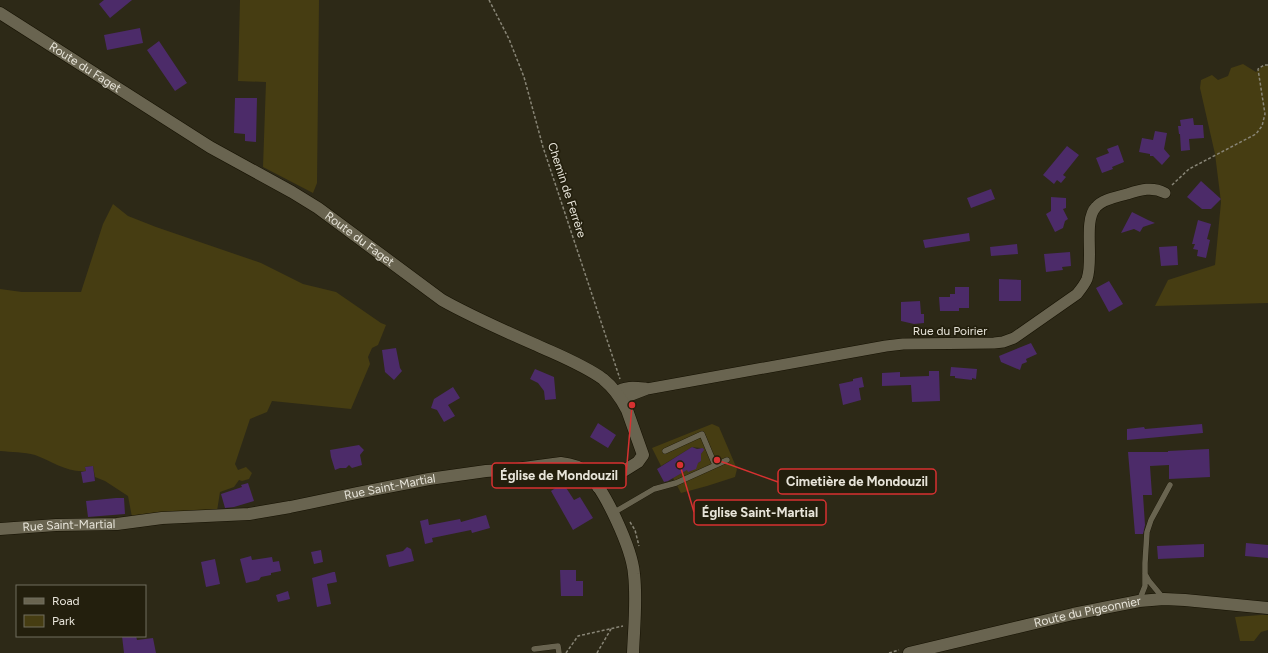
<svg xmlns="http://www.w3.org/2000/svg" width="1268" height="653" viewBox="0 0 1268 653" font-family="Figtree,sans-serif">
<style>
.green{fill:#463d12}
.building{fill:#4c2b69}
.lines{fill:none;stroke-linecap:round;stroke-linejoin:round}
.service-casing{stroke:#151102;stroke-width:6}
.minor-casing{stroke:#151102;stroke-width:12}
.tertiary-casing{stroke:#151102;stroke-width:13}
.path{stroke:#888576;stroke-width:1.5;stroke-dasharray:3 2;stroke-linecap:butt}
.service{stroke:#696450;stroke-width:5.5}
.minor{stroke:#696450;stroke-width:11}
.tertiary{stroke:#696450;stroke-width:12}
.labels{text-anchor:middle;stroke-width:3.5;stroke-linejoin:round;paint-order:stroke}
.street-label{font-size:12px;fill:#e7e4d9;stroke:#231f0d}
.leader{fill:none;stroke:#d73131;stroke-width:1.5}
.callout-dot{fill:#d73131;stroke:#231f0d;stroke-width:1.5}
.callout{fill:#231f0d;stroke:#d73131;stroke-width:1.5}
.callout-label{font-size:13px;text-anchor:middle;font-weight:bold;fill:#e7e4d9}
</style>
<rect width="100%" height="100%" fill="#2d2917"/>
<path class="green" d="M 240,0 L 319,0 L 317,183 L 313,193 L 263,167 L 266,82 L 238,81 Z
M 1243,64 L 1256,72 L 1263,66 L 1268,65 L 1268,303 L 1155,306 L 1168,280 L 1215,265 L 1221,202 L 1215,154 L 1200,88 L 1201,80 L 1212,75 L 1218,80 L 1228,76 L 1231,68 Z
M 113,204 L 128,216 L 156,227 L 261,263 L 303,284 L 336,292 L 381,323 L 386,325 L 378,345 L 372,348 L 368,357 L 370,364 L 351,409 L 272,401 L 267,412 L 250,419 L 235,464 L 238,470 L 246,467 L 252,473 L 249,479 L 242,481 L 239,480 L 234,487 L 220,492 L 217,511 L 132,517 L 128,496 L 105,481 L 95,477 L 93,466 L 85,467 L 86,471 C 68,473 51,461 35,455 C 24,452 11,452 0,451 L 0,289 L 22,292 L 81,292 L 103,224 Z
M 712,424 L 719,427 L 737,469 L 735,477 L 707,486 L 681,493 L 673,478 L 701,461 L 701,454 L 703,451 L 700,448 L 692,447 L 661,466 L 652,448 Z
M 1261,615 L 1268,615 L 1268,630 L 1261,632 L 1254,641 L 1240,641 L 1235,617 Z"/>
<path class="building" d="M 104,0 L 132,0 L 110,18 L 99,4 Z
M 140,28 L 143,43 L 107,50 L 104,35 Z
M 159,41 L 187,83 L 175,91 L 147,50 Z
M 235,98 L 257,98 L 256,142 L 245,141 L 245,134 L 234,133 Z
M 1193,118 L 1194,125 L 1203,125 L 1204,138 L 1189,139 L 1190,150 L 1181,151 L 1180,134 L 1179,134 L 1178,126 L 1181,126 L 1180,120 Z
M 1155,131 L 1167,133 L 1164,149 L 1170,156 L 1162,165 L 1153,156 L 1150,156 L 1150,154 L 1139,152 L 1142,138 L 1153,140 Z
M 1118,145 L 1124,162 L 1112,167 L 1113,169 L 1102,173 L 1096,158 L 1109,153 L 1107,149 Z
M 1067,146 L 1079,155 L 1063,175 L 1066,177 L 1061,183 L 1057,180 L 1054,184 L 1043,175 Z
M 1201,181 L 1221,199 L 1211,209 L 1202,209 L 1187,197 Z
M 991,189 L 995,199 L 971,208 L 967,198 Z
M 1051,197 L 1066,198 L 1066,208 L 1063,209 L 1068,219 L 1065,221 L 1063,228 L 1055,232 L 1046,214 L 1051,211 Z
M 1132,212 L 1148,220 L 1155,223 L 1143,227 L 1140,232 L 1134,229 L 1121,233 Z
M 1198,220 L 1211,224 L 1207,239 L 1210,240 L 1206,258 L 1197,256 L 1198,250 L 1193,249 L 1195,244 L 1192,244 Z
M 969,233 L 970,241 L 925,248 L 923,240 Z
M 1017,244 L 1018,254 L 991,256 L 990,247 Z
M 1177,246 L 1178,265 L 1161,266 L 1159,247 Z
M 1070,252 L 1071,266 L 1062,267 L 1063,270 L 1046,272 L 1044,254 Z
M 999,279 L 1021,280 L 1021,301 L 999,301 Z
M 1109,281 L 1123,304 L 1109,312 L 1096,288 Z
M 955,287 L 969,287 L 969,308 L 959,308 L 959,311 L 940,311 L 939,297 L 950,297 L 950,294 L 955,294 Z
M 920,301 L 921,314 L 924,314 L 924,323 L 914,324 L 901,321 L 901,302 Z
M 1031,343 L 1037,354 L 1026,359 L 1027,362 L 1022,364 L 1020,370 L 1001,362 L 999,356 Z
M 396,348 L 400,368 L 402,371 L 394,380 L 385,372 L 382,350 Z
M 951,367 L 977,369 L 976,379 L 972,378 L 972,380 L 955,378 L 955,376 L 950,376 Z
M 535,369 L 554,377 L 556,399 L 545,400 L 544,391 L 538,383 L 530,379 Z
M 929,371 L 939,371 L 940,401 L 912,402 L 911,385 L 882,386 L 882,373 L 900,372 L 900,377 L 929,376 Z
M 862,377 L 864,387 L 859,388 L 861,400 L 843,405 L 839,384 L 853,381 L 853,379 Z
M 453,387 L 460,398 L 448,405 L 455,416 L 444,422 L 437,410 L 431,408 L 434,399 Z
M 598,423 L 616,435 L 608,448 L 590,437 Z
M 1202,424 L 1203,433 L 1127,440 L 1127,429 L 1144,427 L 1145,429 Z
M 359,445 L 364,450 L 360,455 L 362,465 L 352,468 L 349,465 L 346,468 L 340,468 L 335,470 L 331,457 L 330,450 Z
M 692,447 L 697,449 L 703,448 L 704,450 L 701,454 L 701,461 L 698,463 L 696,469 L 688,472 L 687,470 L 668,481 L 664,482 L 657,469 Z
M 1209,449 L 1210,477 L 1169,479 L 1169,465 L 1150,466 L 1152,495 L 1143,495 L 1145,525 L 1143,534 L 1135,534 L 1128,452 L 1168,452 L 1168,451 Z
M 93,466 L 95,481 L 83,483 L 81,472 L 86,471 L 85,467 Z
M 248,483 L 254,501 L 234,507 L 225,508 L 221,494 L 242,487 L 241,485 Z
M 563,483 L 574,500 L 580,497 L 593,518 L 573,530 L 551,491 Z
M 116,498 L 124,498 L 125,514 L 88,517 L 86,501 Z
M 486,515 L 490,528 L 472,533 L 471,530 L 432,538 L 433,542 L 425,544 L 420,521 L 428,519 L 429,525 L 460,519 L 461,522 Z
M 1246,543 L 1268,545 L 1268,558 L 1245,556 Z
M 1204,544 L 1204,557 L 1158,559 L 1157,546 Z
M 407,547 L 411,549 L 414,561 L 389,567 L 386,555 L 403,551 Z
M 321,550 L 323,562 L 314,564 L 311,552 Z
M 251,556 L 252,560 L 272,557 L 273,562 L 279,561 L 281,571 L 271,573 L 271,575 L 261,577 L 259,580 L 246,583 L 240,559 Z
M 215,559 L 220,584 L 206,587 L 201,562 Z
M 560,570 L 576,570 L 576,581 L 583,581 L 583,596 L 561,596 Z
M 333,572 L 335,572 L 337,582 L 327,584 L 331,604 L 317,607 L 312,578 Z
M 288,591 L 290,599 L 278,602 L 276,595 Z
M 122,636 L 136,636 L 137,640 L 153,638 L 156,653 L 124,653 Z"/>
<g class="lines">
<g class="service-casing">
<path id="service" d="M 665,451 L 702,434 L 715,465
M 613,513 L 654,489 L 676,483 L 727,460
M 1145,574 L 1149,581 L 1164,599
M 1139,601 L 1145,586 L 1145,563 L 1147,532 L 1151,520 L 1170,485
M 534,649 L 558,646 L 559,653"/>
</g>
<g class="minor-casing">
<path id="minor" d="M 616,392 C 625,386 634,387 645,388
M 621,399 L 647,389 L 886,346 L 903,344 L 994,343 L 1003,342 L 1014,338 L 1077,294 C 1081,289 1085,284 1087,279 C 1094,260 1083,220 1096,207 C 1103,199 1117,197 1127,194 C 1140,190 1152,186 1165,193"/>
</g>
<g class="tertiary-casing">
<g id="tertiary">
<path id="s1" d="M 0,13 L 210,147 L 292,192 L 318,208 L 442,300 C 474,318 509,333 543,348 C 563,357 585,366 603,379 C 614,388 621,398 627,410 L 643,455 L 638,462 L 598,487"/>
<path id="s2" d="M 0,529 L 56,525 L 117,524 L 162,518 L 249,514 L 290,507 L 357,493 L 429,479 L 486,471 L 516,469 L 561,463 C 570,464 579,466 586,472 C 605,489 632,549 634,574 C 637,600 634,627 633,653"/>
<path id="s3" d="M 909,653 L 1073,614 L 1139,601 L 1164,599 L 1185,600 L 1268,608"/>
</g>
</g>
<path class="path" d="M 489,0 L 509,39 L 524,77 L 543,147 L 620,379
M 1172,185 L 1189,169 L 1256,134 L 1262,126 L 1265,114 L 1258,69 L 1264,65 L 1268,65
M 630,522 L 635,530 L 639,546
M 566,653 L 578,636 L 623,626
M 597,653 L 611,629
M 889,653 L 899,650"/>
<use href="#service" class="service"/>
<use href="#minor" class="minor"/>
<use href="#tertiary" class="tertiary"/>
</g>
<g class="labels">
<g class="street-label">
<text dy="4" stroke="none"><textPath href="#s1" startOffset="101">Route du Faget</textPath></text>
<text transform="translate(567 190) rotate(72)" y="4">Chemin de Ferrère</text>
<text dy="4" stroke="none"><textPath href="#s1" startOffset="425">Route du Faget</textPath></text>
<text x="950" y="335">Rue du Poirier</text>
<text dy="4" stroke="none"><textPath href="#s2" startOffset="393">Rue Saint-Martial</textPath></text>
<text dy="4" stroke="none"><textPath href="#s2" startOffset="69">Rue Saint-Martial</textPath></text>
<text dy="4" stroke="none"><textPath href="#s3" startOffset="183">Route du Pigeonnier</textPath></text>
</g>
</g>
<path class="leader" d="M632 405L626 476M717 460L778 482M680 465L694 512"/>
<g class="callout-dot">
<circle cx="632" cy="405" r="4"/>
<circle cx="717" cy="460" r="4"/>
<circle cx="680" cy="465" r="4"/>
</g>
<g class="callout">
<rect x="492" y="463" width="134" height="25" rx="4"/>
<rect x="778" y="469" width="158" height="25" rx="4"/>
<rect x="694" y="500" width="132" height="25" rx="4"/>
</g>
<g class="callout-label">
<text x="559" y="480">Église de Mondouzil</text>
<text x="857" y="486">Cimetière de Mondouzil</text>
<text x="760" y="517">Église Saint-Martial</text>
</g>
<rect x="16" y="585" width="130" height="52" fill="#231f0d" stroke="#716e5f"/>
<rect x="24" y="598" width="20" height="6" fill="#696450" stroke="#716e5f"/>
<text x="52" y="605" font-size="12" fill="#e7e4d9">Road</text>
<rect x="24" y="615" width="20" height="12" fill="#463d12" stroke="#716e5f"/>
<text x="52" y="625" font-size="12" fill="#e7e4d9">Park</text>
</svg>
